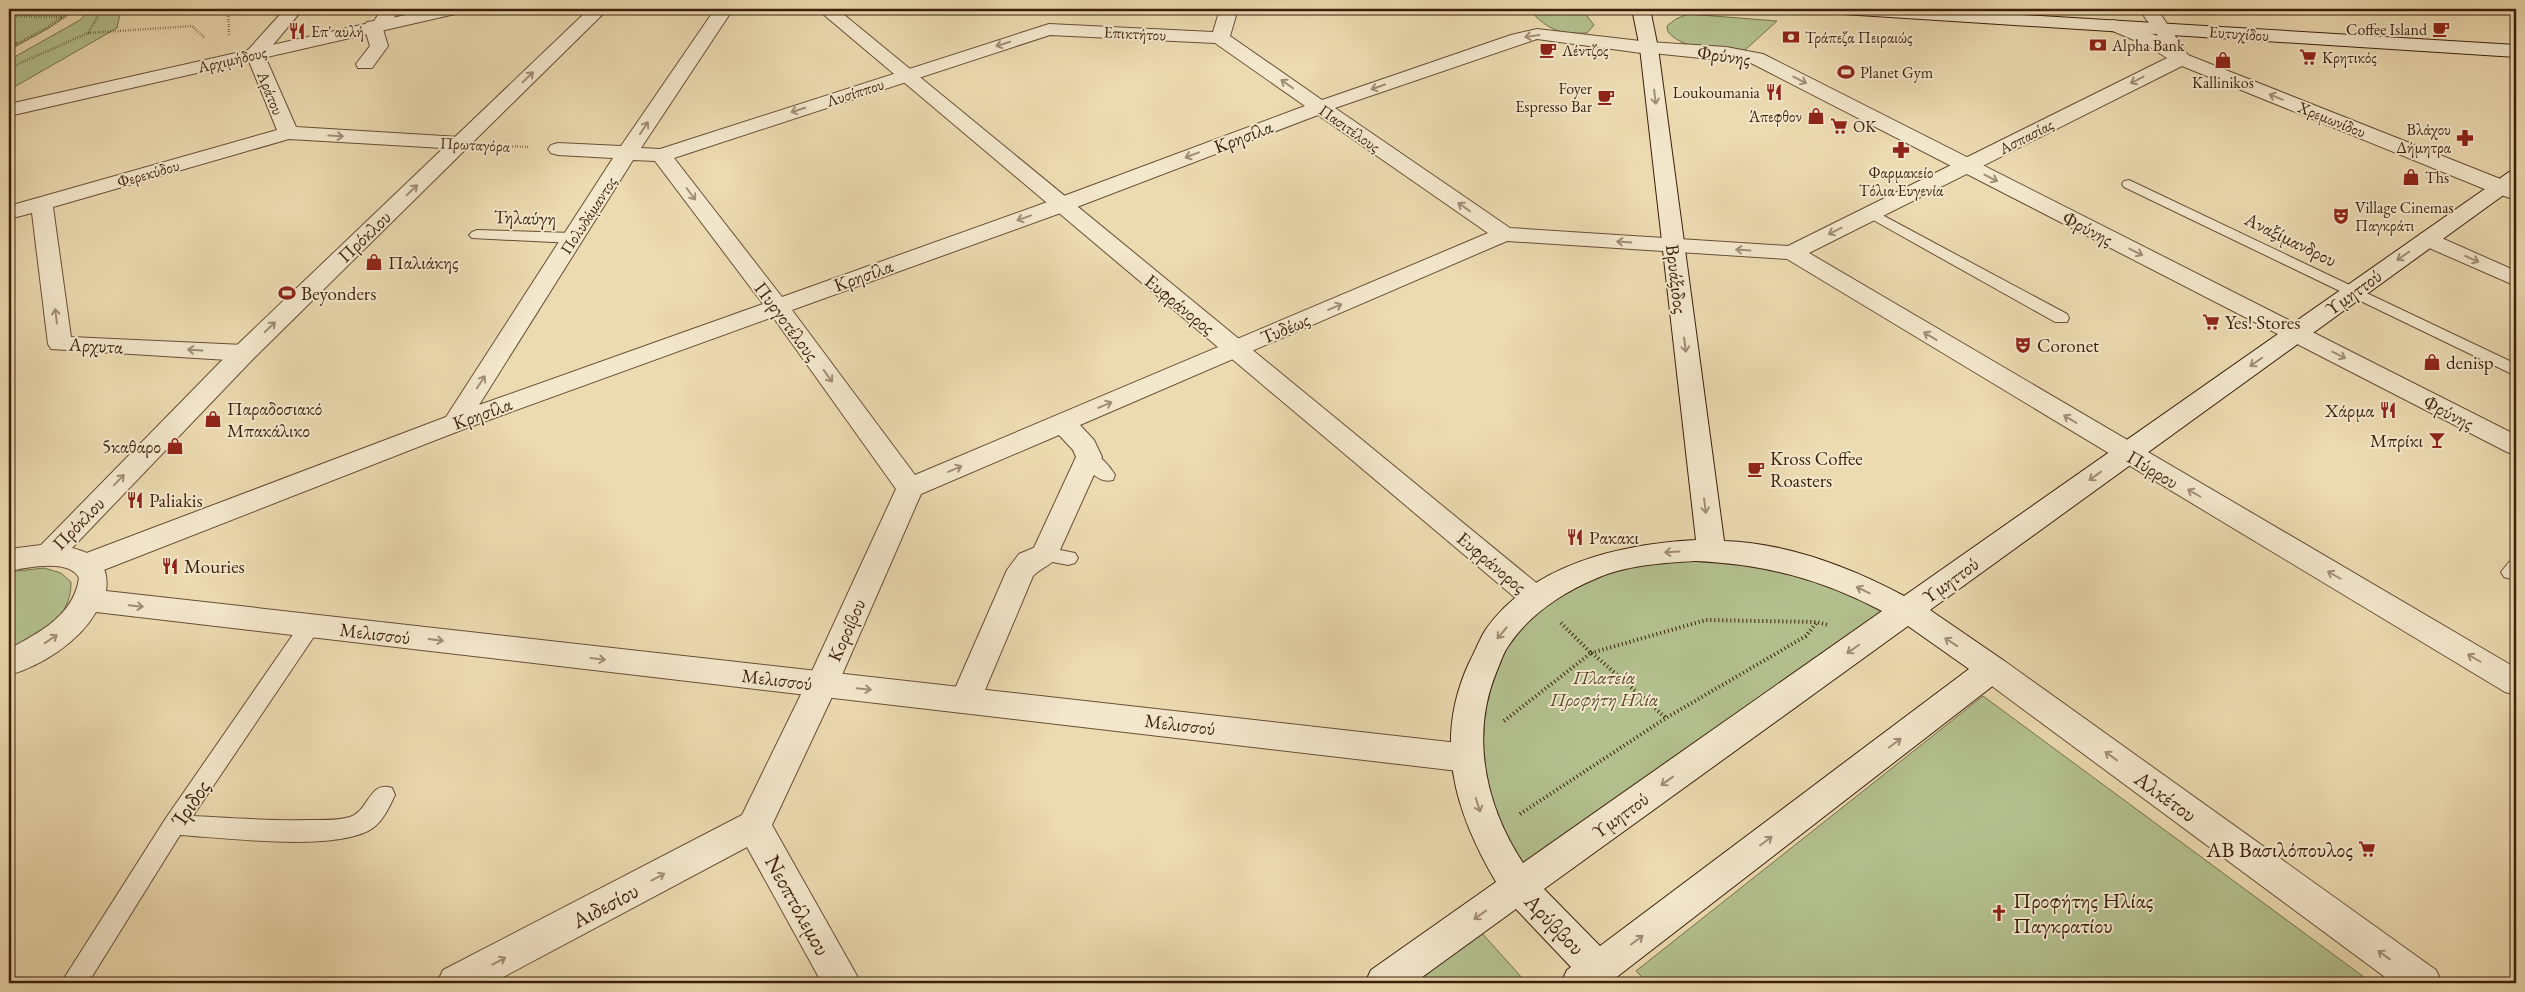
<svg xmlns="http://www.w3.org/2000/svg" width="2525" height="992" viewBox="0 0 2525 992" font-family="'EB Garamond',serif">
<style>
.green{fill:#b3c08e;stroke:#77704c}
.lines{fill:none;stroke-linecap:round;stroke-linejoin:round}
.service-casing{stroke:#674e34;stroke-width:2}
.pedestrian-casing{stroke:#674e34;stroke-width:2}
.minor-casing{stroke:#674e34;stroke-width:2}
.tertiary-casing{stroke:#674e34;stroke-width:2}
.secondary-casing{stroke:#3b1f0a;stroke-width:2}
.path-far1{stroke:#3b1f0a;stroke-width:2.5;stroke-dasharray:0.5 2;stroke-linecap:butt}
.path{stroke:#3b1f0a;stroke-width:4;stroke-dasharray:1 3;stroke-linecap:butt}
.service{fill:#f3e7cc;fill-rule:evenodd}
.pedestrian{fill:#f3e7cc;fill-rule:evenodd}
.minor{fill:#f3e7cc;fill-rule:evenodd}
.tertiary{fill:#f3e7cc;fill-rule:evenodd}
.secondary{fill:#f3e7cc;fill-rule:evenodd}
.oneway{stroke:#a08d75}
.labels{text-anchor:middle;stroke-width:4;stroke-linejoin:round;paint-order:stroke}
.far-poi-label{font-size:16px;fill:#3b1f0a;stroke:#f3e7cc;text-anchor:start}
.far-street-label{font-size:16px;fill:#3b1f0a;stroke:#f3e7cc}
.street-label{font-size:19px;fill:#3b1f0a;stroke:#f3e7cc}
.poi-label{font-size:19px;fill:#3b1f0a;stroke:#f3e7cc;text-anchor:start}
.park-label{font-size:19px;font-style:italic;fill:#59472b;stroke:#f3e7cc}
.near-street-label{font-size:22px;fill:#3b1f0a;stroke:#f3e7cc}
.near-poi-label{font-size:22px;fill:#3b1f0a;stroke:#f3e7cc;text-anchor:end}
</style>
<rect width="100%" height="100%" fill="#ecdab0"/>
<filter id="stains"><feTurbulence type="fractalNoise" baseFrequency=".004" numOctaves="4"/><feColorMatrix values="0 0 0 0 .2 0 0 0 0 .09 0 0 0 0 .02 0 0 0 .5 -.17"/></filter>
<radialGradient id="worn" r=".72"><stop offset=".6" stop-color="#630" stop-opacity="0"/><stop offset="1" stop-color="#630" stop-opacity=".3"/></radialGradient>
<path class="green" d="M 9,9 L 77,9 L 49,28 L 9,50 Z
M 91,9 L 121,9 L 117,28 L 9,90 L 9,60 L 80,20 Z
M 1528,9 L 1575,9 L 1584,12 L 1594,25 L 1587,33 C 1557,34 1549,30 1528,9 Z
M 1688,14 L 1777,21 L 1745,50 C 1720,49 1686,52 1668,32 L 1667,26 L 1676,19 Z
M 1641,554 L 1767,557 L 1907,611 L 1519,887 L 1467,758 L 1498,636 L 1535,598 Z
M 44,568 L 61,573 L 71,582 C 72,618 38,639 9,653 L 9,572 Z
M 1983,696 L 2372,983 L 1648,983 L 1636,971 Z
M 1472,922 L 1523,979 L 1517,983 L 1387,983 Z"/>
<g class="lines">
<g class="service-casing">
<path id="service" d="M 2129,180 L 2516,364 L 2516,376 L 2124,187 L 2122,184 L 2124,181 Z
M 1871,209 L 2067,314 L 2069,318 L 2067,322 L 2055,322 L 1866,216 L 1864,213 L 1866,210 Z
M 477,230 L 573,233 L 581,238 L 573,243 L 472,238 L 469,235 L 472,232 Z
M 1089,451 C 1099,454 1110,466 1115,475 L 1113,480 C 1098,484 1087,469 1080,457 L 1083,453 Z
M 1045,547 L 1075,553 L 1078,558 L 1075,563 L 1068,565 L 1038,559 L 1035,554 L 1038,549 Z
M 2516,560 L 2516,578 L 2511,579 L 2504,577 L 2501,572 L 2509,562 Z
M 310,618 L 317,620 L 320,626 L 317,632 L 193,816 C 231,818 270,821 308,820 C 321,820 337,821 350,817 C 369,811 369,780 392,788 L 395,795 C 389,808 381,825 368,831 C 327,851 227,838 180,835 L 88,983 L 61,983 L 166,818 L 303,620 Z"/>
</g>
<g class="pedestrian-casing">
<path id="pedestrian" d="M 285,9 L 303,9 L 262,58 L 248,58 L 246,54 L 248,50 Z
M 1045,543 L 1055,547 L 1059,554 C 1053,565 1042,567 1033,576 L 977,709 L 966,713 L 955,709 L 950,700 L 1007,570 L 1019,554 Z"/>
</g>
<g class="minor-casing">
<path id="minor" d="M 382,9 L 400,9 L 387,28 L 383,29 L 388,46 L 372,68 L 358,68 L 356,64 L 370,46 L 364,26 L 367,22 L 374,21 Z
M 715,9 L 733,9 L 641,148 L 660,149 L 1049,24 L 1213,32 L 1220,9 L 1238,9 L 1230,36 L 1322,100 L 1511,35 L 1537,29 L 1649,42 L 1656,44 L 1658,48 L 1656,52 L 1649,54 L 1537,39 L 1335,108 L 1510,228 L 1788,246 L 2167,58 L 2148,46 L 2108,29 L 2105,25 L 2108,21 L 2114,20 L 2158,36 L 2139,9 L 2157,9 L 2188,55 L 2508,182 L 2511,187 L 2508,192 L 2500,193 L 2492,192 L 2182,66 L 1809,253 L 2516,668 L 2516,695 L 2505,692 L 1787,259 L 1507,241 L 1080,425 L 1094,440 L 1102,457 L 1055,561 L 1045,565 L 1035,561 L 1031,554 L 1076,457 L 1073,450 L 1059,435 L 921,494 L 838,684 L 772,825 L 861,983 L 822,983 L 747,847 L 492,983 L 437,983 L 443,970 L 742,815 L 806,684 L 896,489 L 773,317 L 464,429 L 96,573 L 86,576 L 76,573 L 72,565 L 76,557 L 446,417 L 613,158 L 558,155 L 551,153 L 548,149 L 551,145 L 558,143 L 621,146 ZM 1050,35 L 1215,43 L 1305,106 L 1053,200 L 782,297 L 674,158 ZM 1318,115 L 1488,233 L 915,475 L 792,310 L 1069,210 ZM 633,160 L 655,161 L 763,304 L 479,405 Z
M 255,48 L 262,50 L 264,54 L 296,127 L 460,137 L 467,139 L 470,143 L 467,147 L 460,149 L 289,139 L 53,207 L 71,337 L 244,345 L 253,347 L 256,353 L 253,359 L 244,361 L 51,349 L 48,344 L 32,213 L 9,219 L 9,206 L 277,130 L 246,54 L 248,50 Z
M 2428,232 L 2516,271 L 2516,286 L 2420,244 L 2417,239 L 2420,234 Z"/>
</g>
<g class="tertiary-casing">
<path id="tertiary" d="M 432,9 L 464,9 L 461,13 L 455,14 L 9,116 L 9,104 Z
M 589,9 L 608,9 L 253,359 L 72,548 C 96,554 110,565 106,591 L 1467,744 L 1479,748 L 1483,758 L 1479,768 L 1467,772 L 96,612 C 79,642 41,666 9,675 L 9,649 C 39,633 74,615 79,578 C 69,558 26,568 9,571 L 9,549 L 41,545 L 235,347 Z
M 817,9 L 837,9 L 1545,590 L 1550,598 L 1545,606 L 1535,609 L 1525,606 Z
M 1649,42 L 1726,47 L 1763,54 L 2516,435 L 2516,455 L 2507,452 L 1751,63 L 1642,52 L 1640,48 L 1642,44 Z
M 2500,181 L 2516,186 L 2516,200 L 2492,192 L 2489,187 L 2492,182 Z
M 1992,657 L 2003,660 L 2436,970 L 2442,983 L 2393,983 L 1981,678 L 1977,669 L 1981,660 Z"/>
</g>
<g class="secondary-casing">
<path id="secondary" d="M 1632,9 L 1650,9 L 1658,48 L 1724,541 C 1786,543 1850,567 1904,596 L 2509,172 L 2516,170 L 2516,186 L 1930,610 L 2003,660 L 2007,669 L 2003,678 L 1609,983 L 1561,983 L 1567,970 L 1571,967 L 1516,909 L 1414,983 L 1365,983 L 1371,970 L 1496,882 C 1455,812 1433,741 1469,663 C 1475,652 1479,640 1486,629 C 1532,564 1621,544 1696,540 L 1640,48 ZM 1695,561 C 1765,564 1821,579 1882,611 L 1523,863 C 1486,807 1470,737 1496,673 C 1500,664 1503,653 1509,645 C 1529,615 1562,593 1595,579 C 1626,565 1662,563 1695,561 ZM 1908,626 L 1969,669 L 1600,946 L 1544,889 Z
M 1834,9 L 1925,9 L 2516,45 L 2516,57 L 1843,14 L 1837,13 Z"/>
</g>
<path class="path-far1" d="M 228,9 L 229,35
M 9,16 L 63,17
M 88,33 L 192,26 L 205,38
M 9,42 L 18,43
M 9,48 L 46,28 L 74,9
M 9,68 L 88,33 L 102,9
M 500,146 L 529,147"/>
<path class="path" d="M 1591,653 L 1706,620 L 1816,622
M 1592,653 L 1666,718
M 1504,721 L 1591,653 L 1559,621
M 1520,814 L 1666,718 L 1806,636 L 1817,622 L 1828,625"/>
<use href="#service" class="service"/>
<use href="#pedestrian" class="pedestrian"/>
<use href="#minor" class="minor"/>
<use href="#tertiary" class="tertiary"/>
<use href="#secondary" class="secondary"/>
</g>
<defs><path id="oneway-shaft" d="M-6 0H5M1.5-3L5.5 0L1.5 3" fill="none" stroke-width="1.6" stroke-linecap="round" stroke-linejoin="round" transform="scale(1.25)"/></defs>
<g class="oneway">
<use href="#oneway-shaft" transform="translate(1532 36) rotate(172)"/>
<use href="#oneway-shaft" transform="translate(1003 44) rotate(162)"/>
<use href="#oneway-shaft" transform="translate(528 77) rotate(-44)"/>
<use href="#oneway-shaft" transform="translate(1800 80) rotate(27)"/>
<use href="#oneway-shaft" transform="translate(2137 80) rotate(153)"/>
<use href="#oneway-shaft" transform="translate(1287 84) rotate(-145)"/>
<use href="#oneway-shaft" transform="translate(1378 87) rotate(161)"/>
<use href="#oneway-shaft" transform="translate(1655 97) rotate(83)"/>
<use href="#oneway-shaft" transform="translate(2276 97) rotate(-158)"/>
<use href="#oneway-shaft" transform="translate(798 110) rotate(162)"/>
<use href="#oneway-shaft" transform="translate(644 128) rotate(-56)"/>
<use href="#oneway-shaft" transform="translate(336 136) rotate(3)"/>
<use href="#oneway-shaft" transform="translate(1192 155) rotate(159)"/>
<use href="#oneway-shaft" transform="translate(1991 178) rotate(27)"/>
<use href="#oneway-shaft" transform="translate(412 190) rotate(-44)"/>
<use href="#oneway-shaft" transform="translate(691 194) rotate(53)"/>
<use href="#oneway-shaft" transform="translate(1464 207) rotate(-145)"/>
<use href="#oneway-shaft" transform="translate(1024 218) rotate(160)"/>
<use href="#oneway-shaft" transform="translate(1835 231) rotate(153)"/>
<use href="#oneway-shaft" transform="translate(1624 242) rotate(-176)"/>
<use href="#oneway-shaft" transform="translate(1743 250) rotate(-176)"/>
<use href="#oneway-shaft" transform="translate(2136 252) rotate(27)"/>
<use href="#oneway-shaft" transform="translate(2403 256) rotate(145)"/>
<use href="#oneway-shaft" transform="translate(2472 259) rotate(24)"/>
<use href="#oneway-shaft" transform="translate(1335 307) rotate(-23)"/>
<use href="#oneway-shaft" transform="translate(56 316) rotate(-97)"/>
<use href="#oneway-shaft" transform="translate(270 327) rotate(-44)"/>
<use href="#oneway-shaft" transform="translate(1930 336) rotate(-149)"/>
<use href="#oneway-shaft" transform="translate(1685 345) rotate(83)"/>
<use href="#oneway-shaft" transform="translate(195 350) rotate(-177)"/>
<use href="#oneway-shaft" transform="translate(2339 355) rotate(27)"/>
<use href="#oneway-shaft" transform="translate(2256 362) rotate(145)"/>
<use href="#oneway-shaft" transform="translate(828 376) rotate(54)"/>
<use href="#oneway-shaft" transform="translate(481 382) rotate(-57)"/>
<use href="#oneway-shaft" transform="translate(1105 405) rotate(-23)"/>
<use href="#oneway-shaft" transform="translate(2070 419) rotate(-149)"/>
<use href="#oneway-shaft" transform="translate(955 469) rotate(-23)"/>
<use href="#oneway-shaft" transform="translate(2095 476) rotate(144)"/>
<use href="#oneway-shaft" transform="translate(119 480) rotate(-46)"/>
<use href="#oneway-shaft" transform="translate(2194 493) rotate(-150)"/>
<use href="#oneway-shaft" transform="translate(1705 506) rotate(83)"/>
<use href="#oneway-shaft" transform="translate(1672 552) rotate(177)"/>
<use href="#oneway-shaft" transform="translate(2334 575) rotate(-150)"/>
<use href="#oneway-shaft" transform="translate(1863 590) rotate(-154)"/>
<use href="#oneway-shaft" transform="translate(136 606) rotate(6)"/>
<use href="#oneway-shaft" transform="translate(1502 633) rotate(130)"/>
<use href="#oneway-shaft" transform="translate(51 639) rotate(-34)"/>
<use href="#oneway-shaft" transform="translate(436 640) rotate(7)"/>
<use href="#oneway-shaft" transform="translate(1951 642) rotate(-146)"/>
<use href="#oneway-shaft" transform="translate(1853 649) rotate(145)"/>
<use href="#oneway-shaft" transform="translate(2474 658) rotate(-150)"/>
<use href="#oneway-shaft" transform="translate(598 659) rotate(7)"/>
<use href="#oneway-shaft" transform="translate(864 689) rotate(6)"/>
<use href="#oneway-shaft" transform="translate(1895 743) rotate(-37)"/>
<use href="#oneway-shaft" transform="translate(2111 756) rotate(-144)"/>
<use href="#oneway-shaft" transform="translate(1667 781) rotate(144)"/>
<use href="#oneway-shaft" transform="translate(1478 805) rotate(72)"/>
<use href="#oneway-shaft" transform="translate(1766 841) rotate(-37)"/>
<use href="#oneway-shaft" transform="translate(658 877) rotate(-28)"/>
<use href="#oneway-shaft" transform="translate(1480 915) rotate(144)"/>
<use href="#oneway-shaft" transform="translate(1637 940) rotate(-37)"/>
<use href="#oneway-shaft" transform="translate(2384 955) rotate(-144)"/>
<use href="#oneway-shaft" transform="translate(499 961) rotate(-28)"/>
</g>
<defs>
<g id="cafe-bare" transform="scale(1.35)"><path d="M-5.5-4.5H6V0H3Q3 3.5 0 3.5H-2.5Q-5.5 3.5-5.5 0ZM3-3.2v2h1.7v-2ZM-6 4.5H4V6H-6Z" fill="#8f2418" stroke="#f3e7cc" stroke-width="2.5" paint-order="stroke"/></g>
<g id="restaurant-bare" transform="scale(1.35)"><path d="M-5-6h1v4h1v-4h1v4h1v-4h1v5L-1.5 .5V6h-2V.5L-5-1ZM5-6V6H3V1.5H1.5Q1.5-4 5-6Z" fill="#8f2418" stroke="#f3e7cc" stroke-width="2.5" paint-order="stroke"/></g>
<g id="bank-bare" transform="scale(1.35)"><path d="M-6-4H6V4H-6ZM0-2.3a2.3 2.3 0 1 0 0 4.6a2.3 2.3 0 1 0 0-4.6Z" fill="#8f2418" stroke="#f3e7cc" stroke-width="2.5" paint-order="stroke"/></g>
<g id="supermarket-bare" transform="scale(1.35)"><path d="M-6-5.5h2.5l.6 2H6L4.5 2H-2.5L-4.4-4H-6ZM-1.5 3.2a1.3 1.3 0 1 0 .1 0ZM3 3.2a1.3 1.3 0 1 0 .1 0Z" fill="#8f2418" stroke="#f3e7cc" stroke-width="2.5" paint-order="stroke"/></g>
<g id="shop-bare" transform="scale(1.35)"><path d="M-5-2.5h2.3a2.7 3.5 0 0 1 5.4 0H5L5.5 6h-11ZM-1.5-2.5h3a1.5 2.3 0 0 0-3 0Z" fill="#8f2418" stroke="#f3e7cc" stroke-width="2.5" paint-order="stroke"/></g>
<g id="stadium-bare" transform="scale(1.35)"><path d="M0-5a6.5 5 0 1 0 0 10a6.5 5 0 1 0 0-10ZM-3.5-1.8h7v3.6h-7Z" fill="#8f2418" stroke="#f3e7cc" stroke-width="2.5" paint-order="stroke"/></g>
<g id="pharmacy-bare" transform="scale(1.35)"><path d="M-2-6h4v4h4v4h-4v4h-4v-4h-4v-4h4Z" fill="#8f2418" stroke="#f3e7cc" stroke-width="2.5" paint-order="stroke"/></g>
<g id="theatre-bare" transform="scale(1.35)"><path d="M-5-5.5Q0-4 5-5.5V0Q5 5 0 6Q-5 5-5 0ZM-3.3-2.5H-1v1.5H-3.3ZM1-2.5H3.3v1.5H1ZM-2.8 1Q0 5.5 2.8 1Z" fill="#8f2418" stroke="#f3e7cc" stroke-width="2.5" paint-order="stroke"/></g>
<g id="bar-bare" transform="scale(1.35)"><path d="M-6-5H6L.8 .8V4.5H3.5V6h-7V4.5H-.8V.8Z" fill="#8f2418" stroke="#f3e7cc" stroke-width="2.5" paint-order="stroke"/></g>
<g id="church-bare" transform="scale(1.35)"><path d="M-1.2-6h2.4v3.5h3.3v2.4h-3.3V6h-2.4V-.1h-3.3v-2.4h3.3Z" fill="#8f2418" stroke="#f3e7cc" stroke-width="2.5" paint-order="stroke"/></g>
</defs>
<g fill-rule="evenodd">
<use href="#cafe-bare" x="2441" y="29"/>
<use href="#restaurant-bare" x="297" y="31"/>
<use href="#bank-bare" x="1791" y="37"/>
<use href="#bank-bare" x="2098" y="45"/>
<use href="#cafe-bare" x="1548" y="50"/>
<use href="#supermarket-bare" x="2308" y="57"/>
<use href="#shop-bare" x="2223" y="60"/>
<use href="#stadium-bare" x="1846" y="72"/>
<use href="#restaurant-bare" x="1774" y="92"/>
<use href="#cafe-bare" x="1606" y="97"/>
<use href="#shop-bare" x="1816" y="116"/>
<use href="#supermarket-bare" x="1839" y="126"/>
<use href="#pharmacy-bare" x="2465" y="138"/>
<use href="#pharmacy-bare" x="1901" y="150"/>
<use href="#shop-bare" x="2411" y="177"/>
<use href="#theatre-bare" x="2341" y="216"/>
<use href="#shop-bare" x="374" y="262"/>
<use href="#stadium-bare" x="287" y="293"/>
<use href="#supermarket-bare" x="2211" y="322"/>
<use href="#theatre-bare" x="2023" y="345"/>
<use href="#shop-bare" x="2432" y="362"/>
<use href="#restaurant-bare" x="2388" y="410"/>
<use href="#shop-bare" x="213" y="419"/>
<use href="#bar-bare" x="2437" y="440"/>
<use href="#shop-bare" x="175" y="446"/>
<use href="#cafe-bare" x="1756" y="469"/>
<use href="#restaurant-bare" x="135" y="500"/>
<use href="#restaurant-bare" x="1575" y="537"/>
<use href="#restaurant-bare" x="170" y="566"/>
<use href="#supermarket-bare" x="2367" y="849"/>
<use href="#church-bare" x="1999" y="913"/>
</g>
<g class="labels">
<g class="far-poi-label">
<text x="2427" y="35" text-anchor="end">Coffee Island</text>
<text x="311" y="37">Επ' αυλή</text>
<text x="1805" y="43">Τράπεζα Πειραιώς</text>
<text x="2112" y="51">Alpha Bank</text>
<text x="1562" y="56">Λέντζος</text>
<text x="2322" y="63">Κρητικός</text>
<text x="1860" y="78">Planet Gym</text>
<text x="2223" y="88" text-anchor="middle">Kallinikos</text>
<text x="1592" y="94" text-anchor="end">Foyer<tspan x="1592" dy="18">Espresso Bar</tspan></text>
<text x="1760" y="98" text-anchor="end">Loukoumania</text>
<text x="1802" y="122" text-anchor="end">Άπεφθον</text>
<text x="1853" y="132">OK</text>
<text x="2451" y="135" text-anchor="end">Βλάχου<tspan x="2451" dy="18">Δήμητρα</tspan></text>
<text x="1901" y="178" text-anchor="middle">Φαρμακείο<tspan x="1901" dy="18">Τόλια Ευγενία</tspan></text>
<text x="2425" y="183">Ths</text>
<text x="2355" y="213">Village Cinemas<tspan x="2355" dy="18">Παγκράτι</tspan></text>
</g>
<g class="far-street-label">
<text transform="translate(1135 33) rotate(3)" y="6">Επικτήτου</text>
<text transform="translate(2239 33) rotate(4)" y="6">Ευτυχίδου</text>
<text transform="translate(232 59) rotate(-13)" y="6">Αρχιμήδους</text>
<text transform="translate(855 92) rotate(-18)" y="6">Λυσίππου</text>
<text transform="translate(271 93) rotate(68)" y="6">Αράτου</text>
<text transform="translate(2332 119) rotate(22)" y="6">Χρεμωνίδου</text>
<text transform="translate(1350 128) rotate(35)" y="6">Πασιτέλους</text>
<text transform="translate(2026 136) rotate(-27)" y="6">Ασπασίας</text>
<text transform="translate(475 144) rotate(3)" y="6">Πρωταγόρα</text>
<text transform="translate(148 173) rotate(-16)" y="6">Φερεκύδου</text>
<text transform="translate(588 215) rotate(-57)" y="6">Πολυδάμαντος</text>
</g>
<g class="street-label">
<text transform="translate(1724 55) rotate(8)" y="7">Φρύνης</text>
<text transform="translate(1243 136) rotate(-21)" y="7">Κρησίλα</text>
<text transform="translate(525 217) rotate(2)" y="7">Τηλαύγη</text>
<text transform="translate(2088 228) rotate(27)" y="7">Φρύνης</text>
<text transform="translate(364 236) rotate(-44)" y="7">Πρόκλου</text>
<text transform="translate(2291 239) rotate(26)" y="7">Αναξίμανδρου</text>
<text transform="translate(863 275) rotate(-20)" y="7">Κρησίλα</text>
<text transform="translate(1677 279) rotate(83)" y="7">Βρυάξιδος</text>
<text transform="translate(2353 292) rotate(-36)" y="7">Υμηττού</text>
<text transform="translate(1180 304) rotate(39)" y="7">Ευφράνορος</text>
<text transform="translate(787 321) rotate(53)" y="7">Πυργοτέλους</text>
<text transform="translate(1285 328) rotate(-23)" y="7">Τυδέως</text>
<text transform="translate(96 345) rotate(3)" y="7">Αρχυτα</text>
<text transform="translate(2449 412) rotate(27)" y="7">Φρύνης</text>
<text transform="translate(482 413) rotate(-20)" y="7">Κρησίλα</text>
<text transform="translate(2153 469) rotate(31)" y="7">Πύρρου</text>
<text transform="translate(78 523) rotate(-46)" y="7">Πρόκλου</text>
<text transform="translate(1492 562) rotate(40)" y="7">Ευφράνορος</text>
<text transform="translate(1950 580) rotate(-36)" y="7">Υμηττού</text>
<text transform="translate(846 630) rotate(-66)" y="7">Κοροίβου</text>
<text transform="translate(375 633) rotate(7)" y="7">Μελισσού</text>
<text transform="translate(777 679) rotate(7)" y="7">Μελισσού</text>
<text transform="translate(1180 724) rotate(7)" y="7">Μελισσού</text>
<text transform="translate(1620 815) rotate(-36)" y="7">Υμηττού</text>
</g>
<g class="poi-label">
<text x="388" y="269">Παλιάκης</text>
<text x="301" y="300">Beyonders</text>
<text x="2225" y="329">Yes! Stores</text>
<text x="2037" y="352">Coronet</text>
<text x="2446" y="369">denisp</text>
<text x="227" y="415">Παραδοσιακό<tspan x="227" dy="22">Μπακάλικο</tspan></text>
<text x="2374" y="417" text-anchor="end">Χάρμα</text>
<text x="2423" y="447" text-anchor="end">Μπρίκι</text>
<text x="161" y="453" text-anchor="end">5καθαρο</text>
<text x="1770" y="465">Kross Coffee<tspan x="1770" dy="22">Roasters</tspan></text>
<text x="149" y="507">Paliakis</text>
<text x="1589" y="544">Ρακακι</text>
<text x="184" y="573">Mouries</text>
</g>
<g class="park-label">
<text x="1604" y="684">Πλατεία<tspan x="1604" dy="22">Προφήτη Ηλία</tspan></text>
</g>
<g class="near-street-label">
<text transform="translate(2166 796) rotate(36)" y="8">Αλκέτου</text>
<text transform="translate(190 803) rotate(-56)" y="8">Ίριδος</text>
<text transform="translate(605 905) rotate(-28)" y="8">Αιδεσίου</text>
<text transform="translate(798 905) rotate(61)" y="8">Νεοπτόλεμου</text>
<text transform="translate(1555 924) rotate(46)" y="8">Αρύββου</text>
</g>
<g class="near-poi-label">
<text x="2353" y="857">ΑΒ Βασιλόπουλος</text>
<text x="2013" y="908" text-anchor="start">Προφήτης Ηλίας<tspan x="2013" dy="25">Παγκρατίου</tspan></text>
</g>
</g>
<rect width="2525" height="992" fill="none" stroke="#ecdab0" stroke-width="30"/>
<rect x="10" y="10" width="2505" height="972" fill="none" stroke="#3b1f0a" stroke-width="2.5"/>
<rect x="15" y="15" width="2495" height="962" fill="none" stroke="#3b1f0a"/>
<rect width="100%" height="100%" filter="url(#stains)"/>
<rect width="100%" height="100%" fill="url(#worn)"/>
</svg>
